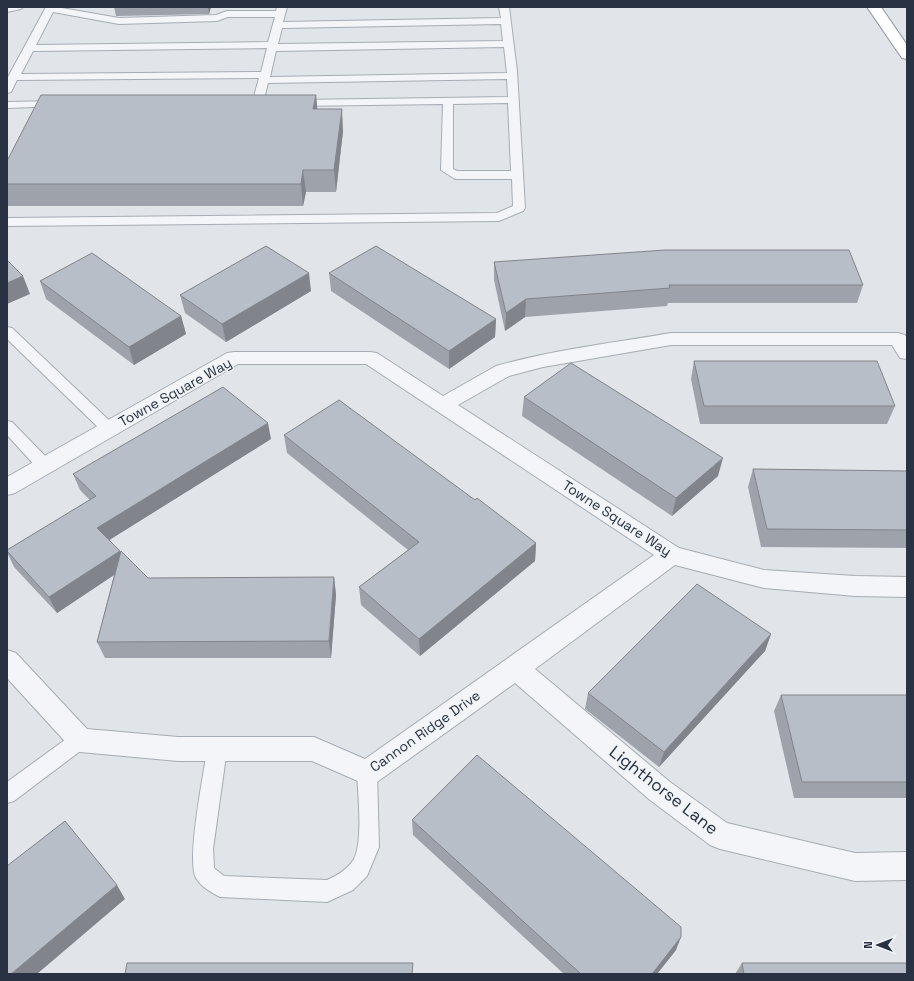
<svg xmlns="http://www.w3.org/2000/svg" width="914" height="981" viewBox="0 0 914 981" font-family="'Space Grotesk',sans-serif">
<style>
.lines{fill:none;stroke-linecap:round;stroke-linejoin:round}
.service-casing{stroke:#a6acb4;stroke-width:2}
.minor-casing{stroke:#a6acb4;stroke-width:2}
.motorway-casing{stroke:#8892a1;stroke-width:2}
.service{fill:#f4f5f8;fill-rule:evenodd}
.minor{fill:#f4f5f8;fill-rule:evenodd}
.motorway{fill:#fff;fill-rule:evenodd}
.wall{fill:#9ea3ab}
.shaded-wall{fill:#81858b}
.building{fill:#b8bec7;stroke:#81858b}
.labels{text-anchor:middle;stroke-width:3;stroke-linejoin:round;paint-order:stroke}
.street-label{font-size:14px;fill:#293242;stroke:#f1f4f7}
.near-street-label{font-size:17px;fill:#293242;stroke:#f1f4f7}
</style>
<rect width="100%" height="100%" fill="#e1e5ea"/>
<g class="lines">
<g class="service-casing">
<path id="service" d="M 7,7 L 23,7 L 21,9 L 7,12 Z
M 46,7 L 56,7 L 119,18 L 216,15 L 227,11 L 276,11 L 277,7 L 287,7 L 283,22 L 501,18 L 499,7 L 509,7 L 517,71 L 525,208 L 523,211 L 499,221 L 7,226 L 7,218 L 497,213 L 513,206 L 512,179 L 455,179 L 441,170 L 443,104 L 296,106 L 291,103 L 296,100 L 508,97 L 507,79 L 268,83 L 263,103 C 258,108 245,108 240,103 L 245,100 L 253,100 L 259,78 L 17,80 L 11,92 L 7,93 L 8,77 ZM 53,12 L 119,24 L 217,21 L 228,17 L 275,17 L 268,42 L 36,45 ZM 501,24 L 503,41 L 278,44 L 282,28 ZM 504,47 L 507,73 L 270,77 L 276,51 ZM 267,48 L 261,72 L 21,74 L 33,51 ZM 508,103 L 511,171 L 457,171 L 453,169 L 453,104 Z
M 57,101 L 62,104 L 61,106 L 7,108 L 7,102 Z
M 7,327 L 12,328 L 114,425 L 117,429 L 114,433 L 109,434 L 104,433 L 7,339 Z
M 7,421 L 12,422 L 51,462 L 53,466 L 51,470 L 45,472 L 39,470 L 7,435 Z
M 80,731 L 87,734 L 90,740 L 87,746 L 14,801 L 7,803 L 7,782 L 73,734 Z
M 217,740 L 224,743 L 227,749 L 213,849 L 214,868 L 224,876 L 327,880 C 336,876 345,871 352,862 C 364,848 358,793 357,773 L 360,767 L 367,764 L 374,767 L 377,773 L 379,847 L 367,876 L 353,890 L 327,902 L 220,897 C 212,893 200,886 196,878 C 186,859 204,774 207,749 L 210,743 Z"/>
</g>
<g class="minor-casing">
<path id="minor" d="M 671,333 L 898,333 L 905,335 L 907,338 L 907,359 L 900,358 L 892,345 L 671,345 L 543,367 L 509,376 L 458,405 L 679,548 L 764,570 L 855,576 L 907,577 L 907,597 L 855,596 L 764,588 L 675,565 L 535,669 L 670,782 L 727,823 L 855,853 L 907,852 L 907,880 L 855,881 L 720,849 L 710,845 L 650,800 L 515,683 L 377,782 L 367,785 L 312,761 L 178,761 L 80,752 L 71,748 L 7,678 L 7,650 L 16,653 L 87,729 L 178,737 L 314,737 L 365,759 L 654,555 L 366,364 L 238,364 L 15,493 L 7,495 L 7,477 L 227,353 L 234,352 L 370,352 L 377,353 L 443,396 L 496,366 C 553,350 612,343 671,333 Z"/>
</g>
<g class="motorway-casing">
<path id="motorway" d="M 867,7 L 881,7 L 907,45 L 907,59 L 902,58 Z"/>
</g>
<use href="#service" class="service"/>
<use href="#minor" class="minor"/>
<use href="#motorway" class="motorway"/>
</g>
<path class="wall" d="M 114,7 L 211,7 L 209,14 L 118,16 L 116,16 Z
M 316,95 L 317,109 L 343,131 L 336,192 L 306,192 L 303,206 L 7,206 L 7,161 Z
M 494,262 L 863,285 L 857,303 L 668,303 L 667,306 L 525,317 L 505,331 L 494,280 Z
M 329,273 L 496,319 L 495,337 L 449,369 L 331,291 Z
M 40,281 L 181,316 L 186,334 L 134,365 L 46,299 Z
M 311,291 L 226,342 L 185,313 L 180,295 Z
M 694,361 L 895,406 L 887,424 L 700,424 L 691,379 Z
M 524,397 L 718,476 L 672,516 L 522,416 Z
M 284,435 L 475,500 L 536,543 L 535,561 L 420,656 L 361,605 L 359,587 L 408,550 L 287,453 Z
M 271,439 L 109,540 L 148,578 L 334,577 L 336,595 L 331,658 L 105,658 L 97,642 L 114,575 L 57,613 L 14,567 L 7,552 L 7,550 L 90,500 L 80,490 L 73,474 Z
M 753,469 L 907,471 L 907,548 L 761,547 L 748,487 Z
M 771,634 L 765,651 L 659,767 L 585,709 L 588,693 Z
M 781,695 L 907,695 L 907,798 L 794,798 L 774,711 Z
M 412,820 L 676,950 L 657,974 L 564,974 L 413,835 Z
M 742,963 L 907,974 L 735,974 Z"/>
<path class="shaded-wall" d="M 208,7 L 211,7 L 209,14 Z
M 316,95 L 318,117 L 313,109 Z
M 342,109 L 343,131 L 336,192 L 334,170 Z
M 303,170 L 306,192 L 303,206 L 301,184 Z
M 309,273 L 311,291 L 226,342 L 222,324 Z
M 23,276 L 30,294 L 7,304 L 7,283 Z
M 526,299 L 525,317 L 505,331 L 506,313 Z
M 181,316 L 186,334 L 134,365 L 129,347 Z
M 496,319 L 495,337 L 449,369 L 449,351 Z
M 268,423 L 271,439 L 103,544 L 97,528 Z
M 723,458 L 718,476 L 672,516 L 676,498 Z
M 536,543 L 535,561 L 420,656 L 419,639 Z
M 120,551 L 126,567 L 57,613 L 49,597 Z
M 334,577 L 336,595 L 331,658 L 329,641 Z
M 771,634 L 765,651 L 659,767 L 664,752 Z
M 117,885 L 125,899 L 37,974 L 11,974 Z
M 681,937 L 676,950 L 657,974 L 652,974 Z"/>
<path class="building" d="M 41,95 L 316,95 L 313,109 L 342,109 L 334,170 L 303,170 L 301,184 L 7,184 L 7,161 Z
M 266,246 L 309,273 L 222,324 L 180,295 Z
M 376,246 L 496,319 L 449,351 L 329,273 Z
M 665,250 L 849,250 L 863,285 L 669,285 L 670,288 L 526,299 L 506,313 L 494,262 Z
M 92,253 L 181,316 L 129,347 L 40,281 Z
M 7,260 L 23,276 L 7,283 Z
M 694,361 L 877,361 L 895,406 L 704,406 Z
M 571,363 L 723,458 L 676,498 L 524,397 Z
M 223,387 L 268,423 L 97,528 L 120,551 L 49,597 L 7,551 L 7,550 L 96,496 L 73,474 Z
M 339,400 L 475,500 L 477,498 L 536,543 L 419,639 L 359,587 L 419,542 L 284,435 Z
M 753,469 L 907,471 L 907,530 L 767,529 Z
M 121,551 L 148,578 L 334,577 L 329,641 L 97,642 Z
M 697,584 L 771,634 L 664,752 L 588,693 Z
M 781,695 L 907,695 L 907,782 L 802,782 Z
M 477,755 L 681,927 L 681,937 L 652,974 L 581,974 L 412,820 Z
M 65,821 L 117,885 L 11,974 L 7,974 L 7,866 Z
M 127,963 L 413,963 L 412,974 L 125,974 Z
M 742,963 L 907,963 L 907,974 L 744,974 Z"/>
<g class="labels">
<g class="street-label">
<text transform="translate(175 392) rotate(-29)" y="5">Towne Square Way</text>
<text transform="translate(617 518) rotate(33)" y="5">Towne Square Way</text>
<text transform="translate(425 731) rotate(-35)" y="5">Cannon Ridge Drive</text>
</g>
<g class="near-street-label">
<text transform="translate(664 790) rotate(38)" y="6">Lighthorse Lane</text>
</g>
</g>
<rect width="914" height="981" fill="none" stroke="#293242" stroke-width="16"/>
<g transform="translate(878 945) rotate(270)" stroke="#f1f4f7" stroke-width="3" paint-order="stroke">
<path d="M0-3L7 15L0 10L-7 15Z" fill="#293242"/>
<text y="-6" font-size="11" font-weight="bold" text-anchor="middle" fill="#293242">N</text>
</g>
</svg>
